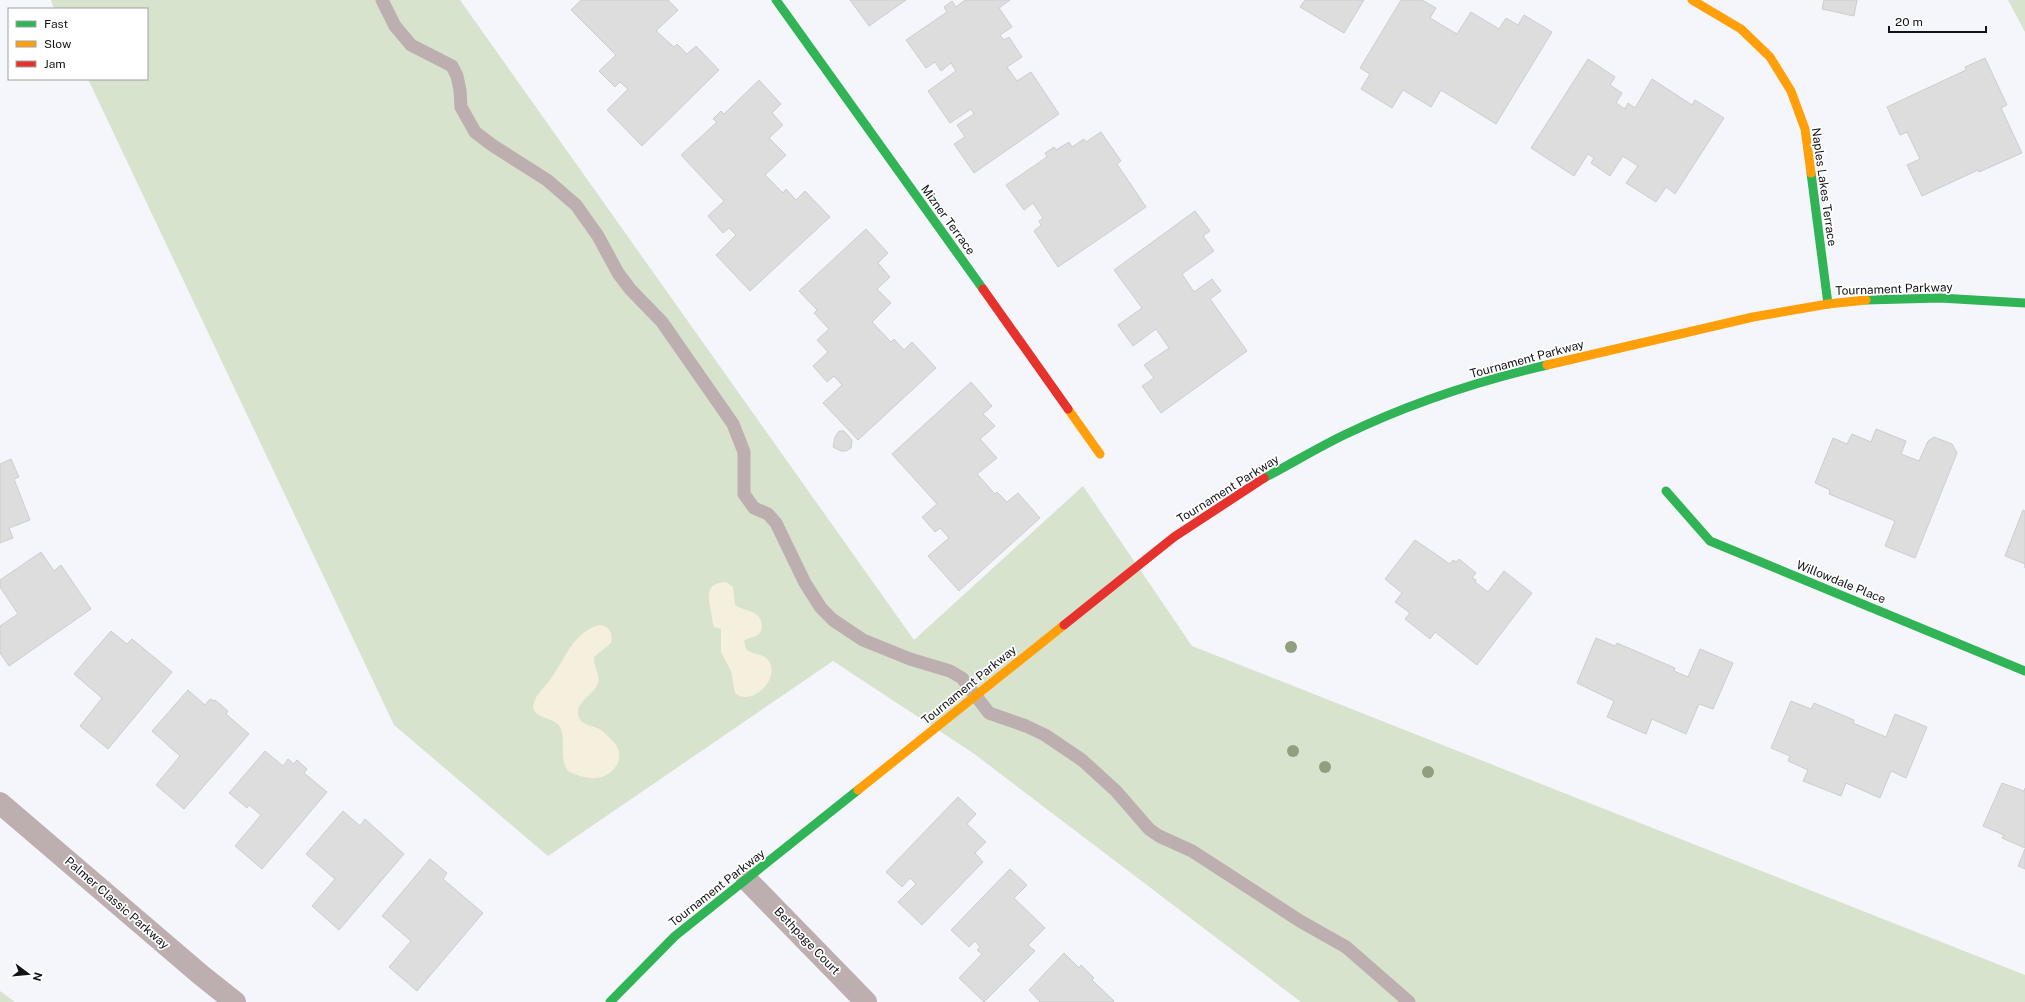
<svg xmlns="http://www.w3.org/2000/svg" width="2025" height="1002" viewBox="0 0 2025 1002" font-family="'Public Sans',sans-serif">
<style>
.green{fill:#d7e3cc}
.sand{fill:#f5f0de}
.building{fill:#dedddd;stroke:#cecdce}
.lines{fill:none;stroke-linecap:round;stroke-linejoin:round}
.lane{stroke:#bdaeaf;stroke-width:13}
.street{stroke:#bdaeaf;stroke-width:22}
.fast{stroke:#30b455;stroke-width:9}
.slow{stroke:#ff9f0a;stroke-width:9}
.jam{stroke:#e5322d;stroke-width:9}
.tree{fill:#919f7e}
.labels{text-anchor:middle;stroke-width:3.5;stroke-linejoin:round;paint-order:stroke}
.street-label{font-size:12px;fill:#121316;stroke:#fff}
</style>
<rect width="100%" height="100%" fill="#f5f6fb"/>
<path class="green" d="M 51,0 L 460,0 L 914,640 L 1083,486 L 1192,646 L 2025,975 L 2025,1002 L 1301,1002 L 973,753 L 833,661 L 548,856 L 394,725 L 88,79 L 147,79 L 147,9 L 54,9 Z
M 2008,0 L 2025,0 L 2025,32 Z
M 0,991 L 15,1002 L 0,1002 Z"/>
<path class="sand" d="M 726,582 L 733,587 L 735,605 C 744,612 760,609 762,625 C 762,628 761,632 759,634 C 755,638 748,637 744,641 L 746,649 C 752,655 763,653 768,660 C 782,677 752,708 735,693 L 731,671 L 721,652 L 721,629 L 714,627 C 712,622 712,616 711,611 C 708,597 705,583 726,582 Z
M 599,625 C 610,626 613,633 611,643 L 594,657 C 593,667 601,674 598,683 C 594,695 577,701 578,713 C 579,726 593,725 601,730 C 606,734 612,740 616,745 C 626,760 612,776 597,778 C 587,779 576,775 568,771 C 558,757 567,741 560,727 C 554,717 535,719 533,707 C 535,693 545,688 552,677 C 566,657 574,632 599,625 Z"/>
<path class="building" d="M 581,0 L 668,0 L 678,10 L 656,31 L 674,47 L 677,44 L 687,54 L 696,46 L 719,70 L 642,146 L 607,110 L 628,89 L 620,82 L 615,87 L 599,71 L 616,55 L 571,10 Z
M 850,0 L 906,0 L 869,26 Z
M 965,0 L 1010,0 L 999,8 L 1012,27 L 1000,35 L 1004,40 L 1009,37 L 1022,57 L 1007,67 L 1017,81 L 1031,72 L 1059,114 L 974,173 L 954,144 L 965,137 L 957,125 L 974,114 L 971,109 L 950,123 L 928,91 L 956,71 L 951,63 L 941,71 L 935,62 L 926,68 L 906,40 L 947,12 L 944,7 L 952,1 L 956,7 Z
M 1305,0 L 1364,0 L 1344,33 L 1300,7 Z
M 1401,0 L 1422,0 L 1436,8 L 1430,18 L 1457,34 L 1471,12 L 1499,29 L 1506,18 L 1518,25 L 1524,15 L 1552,32 L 1496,124 L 1441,90 L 1431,107 L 1403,90 L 1392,108 L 1361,89 L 1370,74 L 1360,68 Z
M 1824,0 L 1857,0 L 1854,16 L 1822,9 Z
M 1985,58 L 2007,105 L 2001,108 L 2022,153 L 1979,172 L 1978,170 L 1922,196 L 1907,165 L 1920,159 L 1907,132 L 1900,135 L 1887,107 L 1966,70 L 1965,67 Z
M 1588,59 L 1615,77 L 1610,85 L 1622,93 L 1616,103 L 1625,109 L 1628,103 L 1635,108 L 1652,79 L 1692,105 L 1695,100 L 1724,118 L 1675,194 L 1666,187 L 1656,202 L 1626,183 L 1638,166 L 1623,156 L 1610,176 L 1591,163 L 1594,158 L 1588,154 L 1574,176 L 1531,148 Z
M 759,80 L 781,104 L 772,113 L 783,125 L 769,138 L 786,155 L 765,175 L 783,193 L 786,189 L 796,200 L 805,191 L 830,217 L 750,291 L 716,255 L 736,235 L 729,228 L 723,233 L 708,216 L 724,201 L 681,155 L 717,122 L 713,119 L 721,111 L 724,114 Z
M 1101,132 L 1121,161 L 1117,164 L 1146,207 L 1058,267 L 1034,231 L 1041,225 L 1039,221 L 1043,218 L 1033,203 L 1024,210 L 1006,185 L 1047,157 L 1045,153 L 1054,147 L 1056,150 L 1069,142 L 1072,147 L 1084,139 L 1086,142 Z
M 1195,211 L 1210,231 L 1203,236 L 1214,251 L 1182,274 L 1194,292 L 1212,279 L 1221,291 L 1210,299 L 1247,351 L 1161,413 L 1142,386 L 1154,378 L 1144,365 L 1169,348 L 1156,329 L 1133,346 L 1118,325 L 1142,308 L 1114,270 Z
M 866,229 L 888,253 L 878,263 L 890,277 L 877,289 L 891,303 L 872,322 L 891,342 L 894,339 L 904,350 L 912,342 L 936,368 L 858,440 L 823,403 L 842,385 L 834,376 L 827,382 L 813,366 L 828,352 L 817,340 L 829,329 L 814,313 L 817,310 L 799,291 Z
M 971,382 L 992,406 L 983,414 L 995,426 L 980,439 L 997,458 L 977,474 L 995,494 L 997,492 L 1007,502 L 1018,493 L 1040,518 L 959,591 L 928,556 L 949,538 L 940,528 L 935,532 L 922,517 L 937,504 L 892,454 Z
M 1876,429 L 1906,441 L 1901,454 L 1919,461 L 1928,441 L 1934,437 L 1952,444 L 1957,453 L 1915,558 L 1885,546 L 1895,521 L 1829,494 L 1830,490 L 1815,483 L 1833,438 L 1847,444 L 1852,434 L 1871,442 Z
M 839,431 L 844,431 L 852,440 L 851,448 L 846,451 L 841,451 L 833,447 L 835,437 Z
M 11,459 L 19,477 L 14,479 L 30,520 L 9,528 L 13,538 L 0,543 L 0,464 Z
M 2023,510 L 2025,511 L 2025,568 L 2025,564 L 2005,556 Z
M 1415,540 L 1450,564 L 1453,560 L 1456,562 L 1459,559 L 1476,573 L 1472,578 L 1476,580 L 1475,582 L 1488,592 L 1504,571 L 1532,593 L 1477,665 L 1435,632 L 1430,639 L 1405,619 L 1410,613 L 1395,602 L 1402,593 L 1385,579 Z
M 41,552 L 54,571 L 61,565 L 91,609 L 9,666 L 0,653 L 0,626 L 18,614 L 0,587 L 0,580 Z
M 111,631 L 127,644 L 132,639 L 172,672 L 108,749 L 80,726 L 102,698 L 74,674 Z
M 1596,638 L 1615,646 L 1617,643 L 1675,668 L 1674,671 L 1688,677 L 1700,649 L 1733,663 L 1713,709 L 1699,704 L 1686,734 L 1652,719 L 1646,734 L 1607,717 L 1614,701 L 1577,683 Z
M 188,690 L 205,705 L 210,699 L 214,701 L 215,700 L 228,711 L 226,714 L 249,734 L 184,809 L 156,785 L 180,756 L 152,731 Z
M 1791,701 L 1811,709 L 1814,703 L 1854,720 L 1853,723 L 1886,737 L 1895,714 L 1927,727 L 1906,778 L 1891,771 L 1880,798 L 1846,783 L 1841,796 L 1803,781 L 1808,770 L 1788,761 L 1790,756 L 1771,748 Z
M 265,751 L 283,766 L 288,759 L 294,764 L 297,760 L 307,769 L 304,773 L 327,792 L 262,869 L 235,846 L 261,815 L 249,805 L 247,808 L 229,793 Z
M 2002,783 L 2024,791 L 2025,788 L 2025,848 L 2002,838 L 2004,835 L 1983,826 Z
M 958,797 L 976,814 L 967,824 L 986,842 L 975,853 L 983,862 L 922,925 L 898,902 L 916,884 L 910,878 L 902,887 L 886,872 Z
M 343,811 L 360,826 L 365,819 L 404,854 L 339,930 L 312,906 L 335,879 L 306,854 Z
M 2025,849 L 2025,869 L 2018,866 Z
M 430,859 L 447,873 L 443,879 L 483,913 L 417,991 L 389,967 L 411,941 L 382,916 Z
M 1010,869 L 1027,885 L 1014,898 L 1045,928 L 1028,945 L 1035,951 L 984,1002 L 959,978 L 982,954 L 977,950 L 980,947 L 975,941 L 969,947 L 951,930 Z
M 1064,953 L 1079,968 L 1081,965 L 1094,978 L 1092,980 L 1114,1001 L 1113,1002 L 1040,1002 L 1029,990 Z"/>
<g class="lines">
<path class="lane" d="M 382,0 L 395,26 L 411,45 L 452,66 L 457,76 L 460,90 L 461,107 L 475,132 L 492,145 L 547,180 L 576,205 L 598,236 L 618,273 L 630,289 L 662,322 L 733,424 L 744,452 L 744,494 L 754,508 L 768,514 L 776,523 L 805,583 L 821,608 L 833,620 L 863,640 L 910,659 L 950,671 L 962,678 L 989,713 L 1026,726 L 1045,735 L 1082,760 L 1116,791 L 1149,829 L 1159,836 L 1192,851 L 1300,921 L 1346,947 L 1409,1002"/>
<path class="street" d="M 0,803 L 201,975 L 235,1002
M 747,880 L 866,1002"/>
<path class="fast" d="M 776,0 L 983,289
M 1811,173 L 1828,304
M 1866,300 L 1940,298 L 2025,303
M 1264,478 C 1291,464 1317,448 1344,435 C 1408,404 1478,381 1547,365
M 1666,491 L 1710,541 L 2025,671
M 610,1002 L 675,936 L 858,790"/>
<path class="slow" d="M 1692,0 L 1741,29 L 1770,57 L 1791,91 L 1805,129 L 1811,173
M 1547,365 L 1753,317 L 1828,304 L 1866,300
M 1068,409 L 1100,454
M 858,790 L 1064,625"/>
<path class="jam" d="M 983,289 L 1068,409
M 1064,625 L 1174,537 L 1264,478"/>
</g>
<g class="tree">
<circle cx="1291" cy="647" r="6"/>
<circle cx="1293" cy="751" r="6"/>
<circle cx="1325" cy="767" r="6"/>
<circle cx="1428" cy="772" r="6"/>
</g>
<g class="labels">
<g class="street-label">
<text transform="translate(1824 187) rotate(82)" y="4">Naples Lakes Terrace</text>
<text transform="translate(948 220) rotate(54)" y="4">Mizner Terrace</text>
<text transform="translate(1894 289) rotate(-2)" y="4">Tournament Parkway</text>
<text transform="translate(1527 359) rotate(-15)" y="4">Tournament Parkway</text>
<text transform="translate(1228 489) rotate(-32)" y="4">Tournament Parkway</text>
<text transform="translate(1841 582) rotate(22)" y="4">Willowdale Place</text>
<text transform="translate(969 685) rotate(-39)" y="4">Tournament Parkway</text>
<text transform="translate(717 888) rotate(-38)" y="4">Tournament Parkway</text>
<text transform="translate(117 903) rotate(41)" y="4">Palmer Classic Parkway</text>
<text transform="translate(807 941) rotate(46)" y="4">Bethpage Court</text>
</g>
</g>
<rect x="8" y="8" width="140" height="72" fill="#ffffff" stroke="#a0a1a2"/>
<rect x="16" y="21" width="20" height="6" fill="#30b455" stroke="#a0a1a2"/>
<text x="44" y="28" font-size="12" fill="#121316">Fast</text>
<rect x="16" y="41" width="20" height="6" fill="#ff9f0a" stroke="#a0a1a2"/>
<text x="44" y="48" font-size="12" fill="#121316">Slow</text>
<rect x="16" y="61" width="20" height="6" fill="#e5322d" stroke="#a0a1a2"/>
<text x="44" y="68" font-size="12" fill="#121316">Jam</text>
<g transform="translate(28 974) rotate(106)" stroke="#ffffff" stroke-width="3" paint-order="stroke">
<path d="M0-3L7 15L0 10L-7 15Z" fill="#121316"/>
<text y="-6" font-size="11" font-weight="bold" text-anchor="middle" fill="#121316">N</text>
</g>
<path d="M1889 26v6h97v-6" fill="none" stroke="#121316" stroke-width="2"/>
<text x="1895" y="26" font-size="12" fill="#121316" stroke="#ffffff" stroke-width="3" paint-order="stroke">20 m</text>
</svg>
